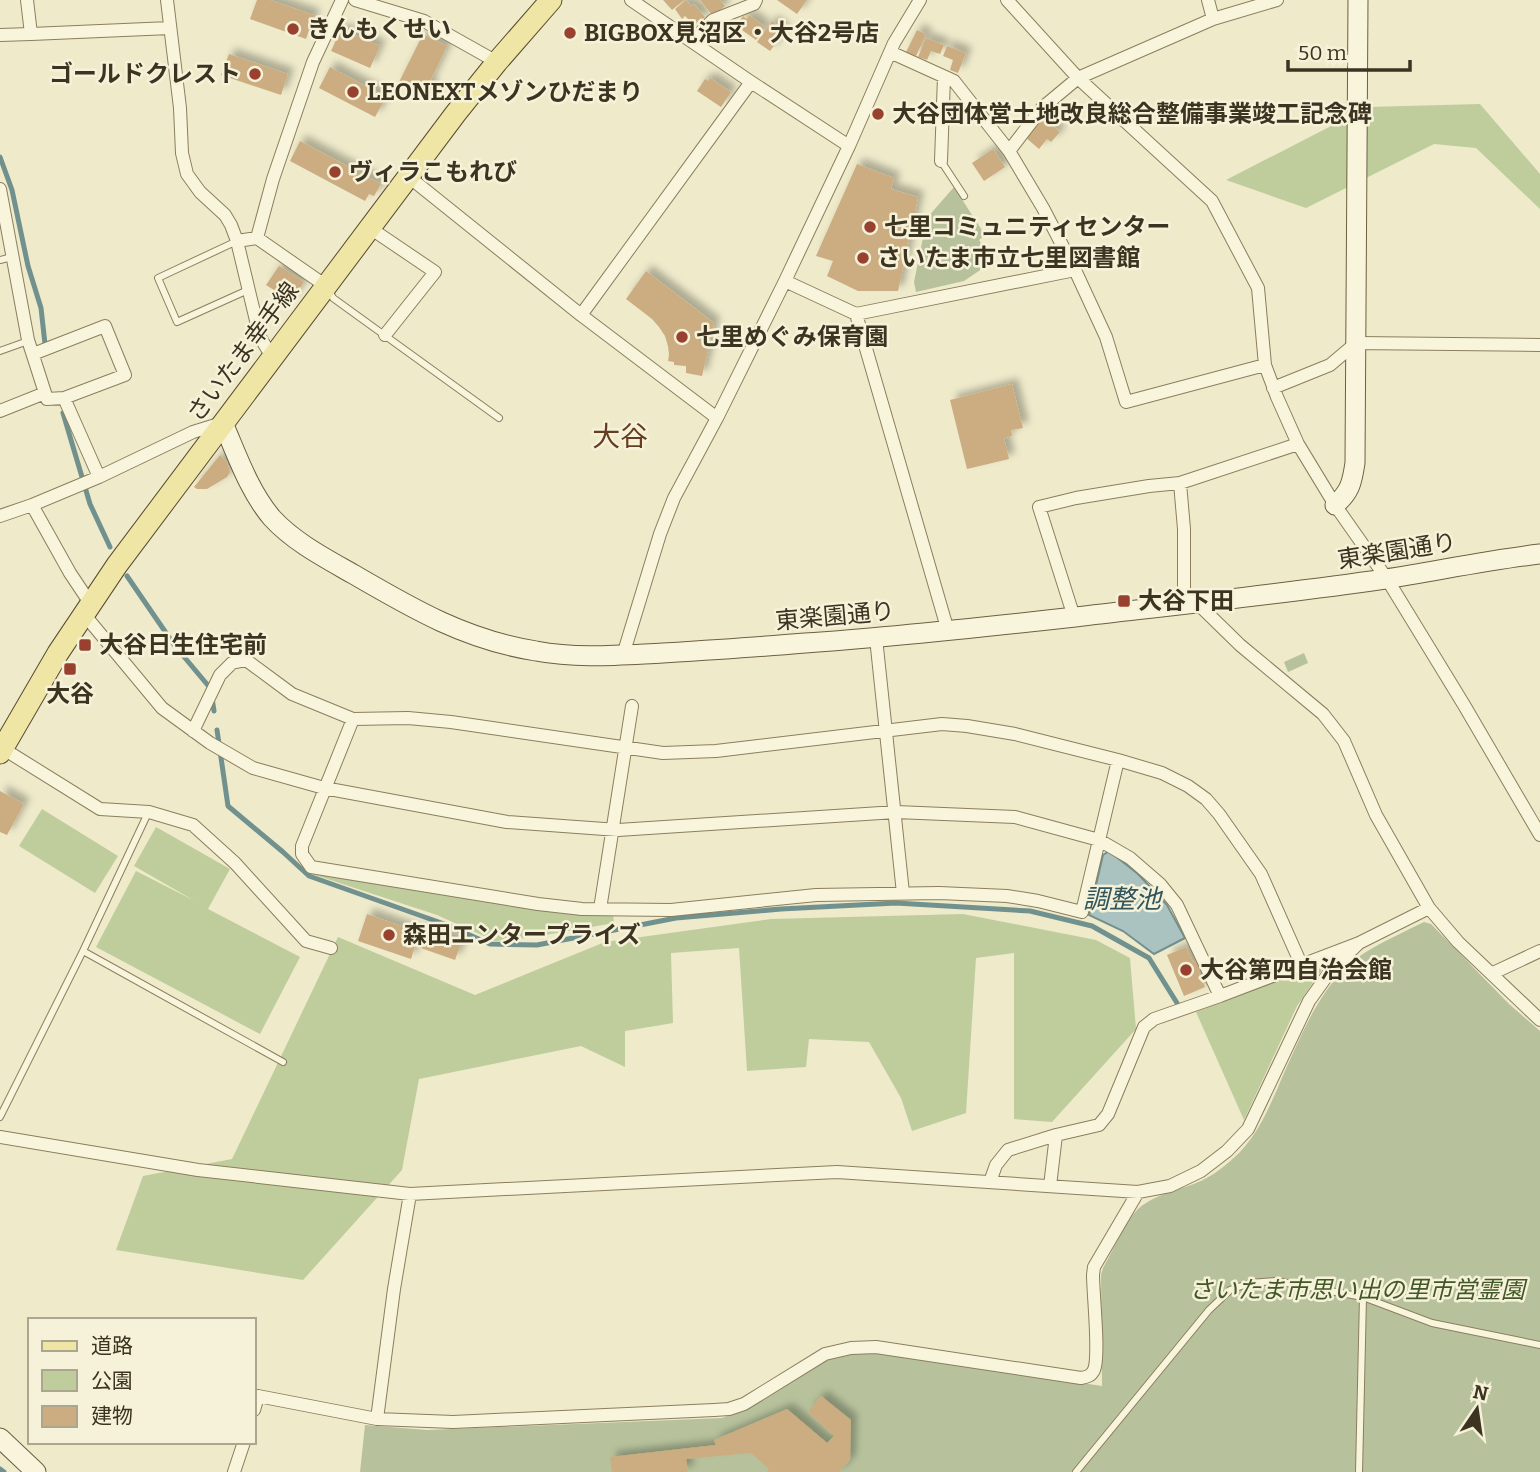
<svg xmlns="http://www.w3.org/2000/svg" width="1540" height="1472" viewBox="0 0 1540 1472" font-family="Bitter,'Noto Sans JP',serif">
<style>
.green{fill:#bfcd9d}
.cemetery{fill:#b7c29c}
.water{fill:#aac3c0;stroke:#71918f;stroke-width:2}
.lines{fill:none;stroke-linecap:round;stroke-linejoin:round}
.stream{stroke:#71918f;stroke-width:5}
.building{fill:#cbad81;filter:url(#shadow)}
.lane-casing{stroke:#8b7e5e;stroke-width:8}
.street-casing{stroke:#8b7e5e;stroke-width:14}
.secondary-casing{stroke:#6d5f41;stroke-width:21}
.primary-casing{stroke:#594b32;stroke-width:23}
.lane{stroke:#f9f5dd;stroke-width:6}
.street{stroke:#f9f5dd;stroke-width:12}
.secondary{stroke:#f9f5dd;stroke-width:19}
.primary{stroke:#efe5a4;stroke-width:21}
.poi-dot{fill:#99412f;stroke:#f6f2d9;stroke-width:2.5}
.labels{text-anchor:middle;stroke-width:5;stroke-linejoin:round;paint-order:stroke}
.poi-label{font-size:24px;font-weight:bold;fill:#3c3321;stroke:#f6f2d9;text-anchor:start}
.street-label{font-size:24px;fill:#3c3321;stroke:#f6f2d9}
.park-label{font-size:24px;font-style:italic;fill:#435828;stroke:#f6f2d9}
.water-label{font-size:26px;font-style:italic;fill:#31565b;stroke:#f6f2d9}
.quarter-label{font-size:28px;fill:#673d22;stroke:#f6f2d9}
</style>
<defs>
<filter id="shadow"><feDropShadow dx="6" dy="-6" stdDeviation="3.5" flood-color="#0004"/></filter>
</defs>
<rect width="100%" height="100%" fill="#eeeaca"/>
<path class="green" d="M 1480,104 L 1540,174 L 1540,209 L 1476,148 L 1434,144 L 1306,208 L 1226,180 L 1368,107 Z
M 42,809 L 118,856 L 95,893 L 19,846 Z
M 156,827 L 230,869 L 208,909 L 300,957 L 260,1034 L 96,947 L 136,871 L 195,901 L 134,866 Z
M 309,870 L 613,914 L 614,923 L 528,938 L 495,941 L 437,915 L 312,874 Z
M 963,914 L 1096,940 L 1130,958 L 1136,1029 L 1052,1122 L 1014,1119 L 1014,953 L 976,958 L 966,1113 L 912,1131 L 901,1098 L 869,1042 L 809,1039 L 806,1067 L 747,1071 L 739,948 L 671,953 L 673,1023 L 625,1031 L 625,1067 L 581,1046 L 419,1079 L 402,1170 L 303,1280 L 116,1250 L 143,1176 L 232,1159 L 338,937 L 475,995 L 605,942 L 771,919 Z
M 1317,966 L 1322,970 L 1297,1006 L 1244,1120 L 1196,1012 Z"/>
<path class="cemetery" d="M 954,187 L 985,235 L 979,240 L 992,262 L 964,281 L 916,292 L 914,282 L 927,218 Z
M 1304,653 L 1308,663 L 1288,672 L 1284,662 Z
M 1424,922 L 1431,924 L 1509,1004 L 1540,1031 L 1540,1472 L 360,1472 L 365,1425 L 427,1430 L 722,1418 L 752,1407 L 814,1364 L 841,1356 L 862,1352 L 886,1354 L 1102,1386 L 1101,1275 L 1103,1268 C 1111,1254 1127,1219 1138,1209 C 1155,1194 1177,1191 1196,1183 C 1212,1177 1228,1164 1240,1152 C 1261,1130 1272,1101 1284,1073 C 1305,1027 1325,975 1371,949 C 1388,939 1406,931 1424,922 Z"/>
<path class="water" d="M 1109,851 L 1138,874 L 1167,905 L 1185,938 L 1154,954 L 1123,931 L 1089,915 L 1103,855 Z"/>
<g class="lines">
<path class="stream" d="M 0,157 L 12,190 L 28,266 L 41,308 L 45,344
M 63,413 L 90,504 L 110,547
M 127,576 L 175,646 L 211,689
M 212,698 L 214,711
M 217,730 L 228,806 L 283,852 L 309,876 L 447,925 L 490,944 L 537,945 L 676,918 L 781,909 L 896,903 L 1030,911 L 1092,926 L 1149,958 L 1177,1003
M 0,1469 L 4,1472"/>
</g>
<path class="building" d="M 257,0 L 270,0 L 314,15 L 306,39 L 250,19 Z
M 663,0 L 684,0 L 672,10 Z
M 686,0 L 691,6 L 694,4 L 705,17 L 697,24 L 694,20 L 691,22 L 685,16 L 682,19 L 675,9 Z
M 700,0 L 720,0 L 725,6 L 713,16 Z
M 777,0 L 807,0 L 797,14 Z
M 749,15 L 765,27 L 756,40 L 742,30 L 744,27 L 738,23 L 743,16 L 747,19 Z
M 772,21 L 785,31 L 770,51 L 757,42 Z
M 341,29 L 380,46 L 370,68 L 331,51 Z
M 917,30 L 926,34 L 916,56 L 906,52 Z
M 423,34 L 447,46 L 429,84 L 433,86 L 427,98 L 398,84 Z
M 926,38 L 944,45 L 940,54 L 931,51 L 927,60 L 918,57 Z
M 947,46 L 966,53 L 958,73 L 950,70 L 953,60 L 943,56 Z
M 229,54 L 288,74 L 281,95 L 221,75 Z
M 330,67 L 386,97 L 375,117 L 319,88 Z
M 710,78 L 731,92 L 721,107 L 697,91 L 705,79 L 708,81 Z
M 1043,117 L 1060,132 L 1051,142 L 1047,139 L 1039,149 L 1025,137 Z
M 300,141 L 381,184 L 374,196 L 369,194 L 365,201 L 290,161 Z
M 993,149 L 1005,167 L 984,181 L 972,163 Z
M 857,164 L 894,178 L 891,189 L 918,197 L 898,291 L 858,291 L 827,276 L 833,261 L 816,256 Z
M 279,266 L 304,282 L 291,301 L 266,285 Z
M 646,271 L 714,323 L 702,376 L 686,373 L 686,366 L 674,365 L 674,362 L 668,361 L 669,355 L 668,346 L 665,336 L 659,327 L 652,319 L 626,299 Z
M 1012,384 L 1023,428 L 1011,430 L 1012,436 L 1004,438 L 1009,459 L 967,469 L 950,400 Z
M 220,455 L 227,462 L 230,472 L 227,477 L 207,489 L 197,489 L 194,487 Z
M 0,791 L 24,804 L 7,835 L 0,832 Z
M 367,914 L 421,933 L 423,927 L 462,941 L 455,960 L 415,946 L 411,959 L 358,941 Z
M 1186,947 L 1193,962 L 1197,960 L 1201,970 L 1198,971 L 1205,987 L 1184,996 L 1167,955 Z
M 821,1396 L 851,1420 L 850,1460 L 839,1472 L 767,1472 L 769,1469 L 751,1453 L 686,1459 L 688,1472 L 612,1472 L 610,1457 L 716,1445 L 714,1440 L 787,1409 L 827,1443 L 834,1436 L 808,1412 Z"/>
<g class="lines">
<g class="lane-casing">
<path id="lane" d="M 941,161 L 964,196
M 237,241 L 158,278 L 177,322 L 248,290
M 0,260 L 12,257
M 329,290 L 333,298 L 499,418
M 0,351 L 28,341
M 83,951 L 283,1062
M 0,1117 L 83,951 L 148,813
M 1076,1472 L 1209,1310 L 1230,1290 L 1250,1283 L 1276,1281 L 1363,1297 L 1432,1323 L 1540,1345
M 1359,1472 L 1363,1297"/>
</g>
<g class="street-casing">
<path id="street" d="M 167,0 L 180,108 L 182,153 L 187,174 L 200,192 L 225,215 L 231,225 L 237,241 L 260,337 L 272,357
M 355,0 L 424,21 L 497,62
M 631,0 L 751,82 L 849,146
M 1007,0 L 1078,78 L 1212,201 L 1258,288 L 1265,365 L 1277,397 L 1298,444 L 1335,505 L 1387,579 L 1464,705 L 1540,835
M 1208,0 L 1213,19
M 31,34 L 170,28
M 0,35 L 31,34 L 27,0
M 692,41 L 713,20 L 754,4 L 756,0
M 890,52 L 954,81 L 1009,151 L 1043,208 L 1075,270 L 1106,337 L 1126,402 L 1265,365
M 1009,151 L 1042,108 L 1078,78 L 1213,19 L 1277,0
M 941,161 L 944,77
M 409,177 L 581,315 L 717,418
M 0,189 L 28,340 L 47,399 L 64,398 L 99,477
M 370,228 L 435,272 L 385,335
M 257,238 L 273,179 L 313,62 L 342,0
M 237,241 L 257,238 L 326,286
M 785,281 L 856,314 L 1075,270
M 856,314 L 948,631
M 581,315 L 751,82
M 33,354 L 105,326 L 125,375 L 64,398
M 1273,388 L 1330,365 L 1356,343 L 1540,345
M 0,411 L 45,393
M 1180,483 L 1184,529 L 1184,605
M 32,505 L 70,573 L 90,603
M 0,516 L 32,505 L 99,477 L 193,432 L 222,423
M 1197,603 L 1240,645 L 1323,714 L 1344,741 L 1376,815 L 1429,908 L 1458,942 L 1540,1020
M 83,613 L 162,708 L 210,743 L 253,768 L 324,788 L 507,822 L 618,830 L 896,812 L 1015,817 L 1099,840 L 1130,858 L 1160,884 L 1177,905 L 1220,996
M 1074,617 L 1039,507 L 1076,498 L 1149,486 L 1180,483 L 1298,444
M 876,638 L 903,893
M 623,655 L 660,534 L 674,498 L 717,418 L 785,281 L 849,146 L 894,43 L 920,0
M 353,719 L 302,846 L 302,854 L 311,867 L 538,904 L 582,909 L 671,910 L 816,895 L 939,893 L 1007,896 L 1038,901 L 1082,912 L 1118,760
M 193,731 L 220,675 L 232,663 L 246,660 L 292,694 L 353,719 L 408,718 L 451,722 L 663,753 L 716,751 L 942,724 L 967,726 L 1015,734 L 1118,760 L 1162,773 L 1188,786 L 1206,799 L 1219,814 L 1261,874 L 1301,964
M 2,748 L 100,809 L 149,812 L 193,825 L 235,863 L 306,941 L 331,948
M 600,909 L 632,706
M 1493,973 L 1540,951
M 0,1137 L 198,1170 L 410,1194 L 837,1172 L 1138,1192 L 1170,1186 L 1201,1171 L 1227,1151 L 1248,1129 L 1309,1001 L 1332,969 L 1359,943
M 990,1182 L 996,1165 L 1008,1150 L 1056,1135 L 1099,1125 L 1108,1114 L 1144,1027 L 1154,1019 L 1220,996 L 1359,943 L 1429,908
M 1050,1186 L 1056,1135
M 254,1410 L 258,1396 L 377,1419 L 453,1422 L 714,1410 L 729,1409 L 744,1404 L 825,1354 L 851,1348 L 876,1347 L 1081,1378 C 1087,1377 1091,1376 1094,1370 C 1100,1356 1093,1294 1093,1275 L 1094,1267 L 1138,1192
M 377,1419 L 394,1289 L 410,1194
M 234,1472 L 244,1442"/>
</g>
<g class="secondary-casing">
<path id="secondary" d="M 223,423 C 237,455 249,491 272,518 C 294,542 325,558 353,574 C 413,609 466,640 536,651 C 578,659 620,655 663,653 C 711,650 758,647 805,643 C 895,637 985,627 1075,617 C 1178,605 1282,594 1385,579 C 1437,571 1488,560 1540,554
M 1335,505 C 1350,492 1352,483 1355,463 L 1358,0
M 0,1438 L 36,1472"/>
</g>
<g class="primary-casing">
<path id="primary" d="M 0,753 L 58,653 L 117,565 L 456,113 L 497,62 L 551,0"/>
</g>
<use href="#lane" class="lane"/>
<use href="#street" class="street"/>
<use href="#secondary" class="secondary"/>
<use href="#primary" class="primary"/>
</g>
<g class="poi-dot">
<circle cx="293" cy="29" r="7"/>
<circle cx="570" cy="33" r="7"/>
<circle cx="255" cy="74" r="7"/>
<circle cx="353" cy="92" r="7"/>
<circle cx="878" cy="114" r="7"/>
<circle cx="335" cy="172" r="7"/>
<circle cx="870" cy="227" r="7"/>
<circle cx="863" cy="258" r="7"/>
<circle cx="682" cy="337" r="7"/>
<rect x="1117" y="594" width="14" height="14" rx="3.5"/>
<rect x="78" y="638" width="14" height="14" rx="3.5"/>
<rect x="63" y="662" width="14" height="14" rx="3.5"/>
<circle cx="389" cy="935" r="7"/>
<circle cx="1186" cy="970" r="7"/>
</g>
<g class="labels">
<g class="poi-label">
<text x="307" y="37">きんもくせい</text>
<text x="584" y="41">BIGBOX見沼区・大谷2号店</text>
<text x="241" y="82" text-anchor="end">ゴールドクレスト</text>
<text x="367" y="100">LEONEXTメゾンひだまり</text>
<text x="892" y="122">大谷団体営土地改良総合整備事業竣工記念碑</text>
<text x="349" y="180">ヴィラこもれび</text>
<text x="884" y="235">七里コミュニティセンター</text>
<text x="877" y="266">さいたま市立七里図書館</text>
<text x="696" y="345">七里めぐみ保育園</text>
<text x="1138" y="609">大谷下田</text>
<text x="99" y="653">大谷日生住宅前</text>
<text x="70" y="702" text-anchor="middle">大谷</text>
<text x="403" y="943">森田エンタープライズ</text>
<text x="1200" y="978">大谷第四自治会館</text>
</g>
<g class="street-label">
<text transform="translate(243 352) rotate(-53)" y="8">さいたま幸手線</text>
<text transform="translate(1397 551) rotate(-9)" y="8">東楽園通り</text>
<text transform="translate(835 616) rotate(-5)" y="8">東楽園通り</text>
</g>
<g class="park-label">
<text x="1357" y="1298">さいたま市思い出の里市営霊園</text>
</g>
<g class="water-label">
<text x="1122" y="908">調整池</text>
</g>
<g class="quarter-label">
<text x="620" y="446">大谷</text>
</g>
</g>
<rect x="28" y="1318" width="228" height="126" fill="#f6f2d9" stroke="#aca68f" stroke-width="2"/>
<rect x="42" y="1341" width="35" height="10" fill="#efe5a4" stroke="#aca68f" stroke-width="2"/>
<text x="91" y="1353" font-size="21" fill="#3c3321">道路</text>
<rect x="42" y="1370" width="35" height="21" fill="#bfcd9d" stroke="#aca68f" stroke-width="2"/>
<text x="91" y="1388" font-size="21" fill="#3c3321">公園</text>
<rect x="42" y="1406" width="35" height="21" fill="#cbad81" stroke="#aca68f" stroke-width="2"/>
<text x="91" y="1423" font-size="21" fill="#3c3321">建物</text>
<g transform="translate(1477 1409) rotate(13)" stroke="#f6f2d9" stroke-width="5" paint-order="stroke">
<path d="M0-5L12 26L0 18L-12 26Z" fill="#3c3321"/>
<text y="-10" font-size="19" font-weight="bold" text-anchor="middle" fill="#3c3321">N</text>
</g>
<path d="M1288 60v10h122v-10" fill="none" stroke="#3c3321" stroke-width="3.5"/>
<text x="1298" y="60" font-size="21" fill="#3c3321" stroke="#f6f2d9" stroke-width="5" paint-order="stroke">50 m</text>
</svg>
